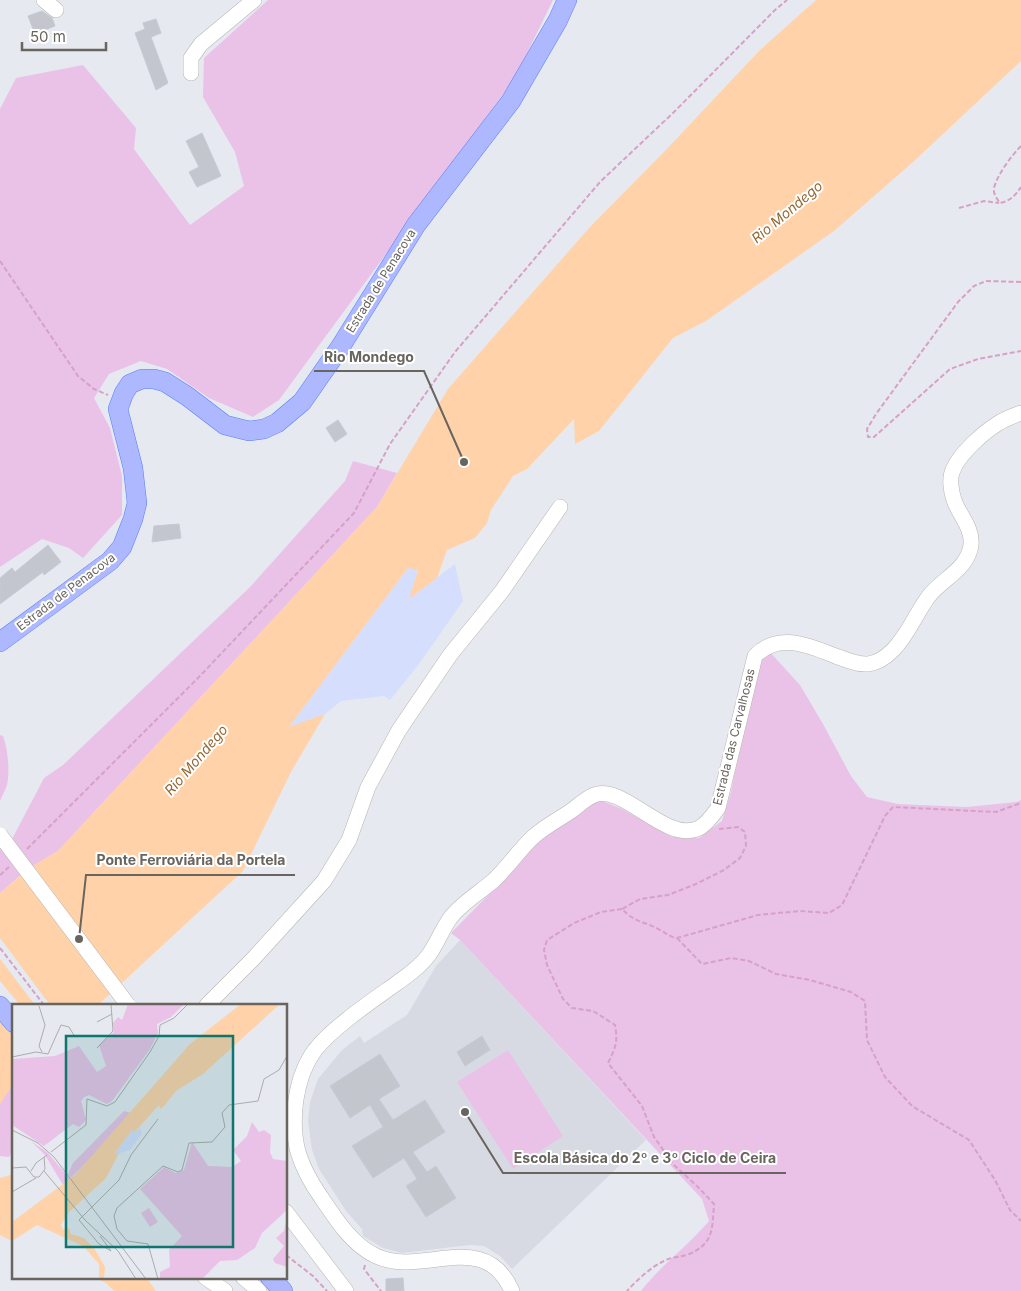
<svg xmlns="http://www.w3.org/2000/svg" width="1021" height="1291" viewBox="0 0 1021 1291" font-family="Inter,sans-serif">
<style>
.education{fill:#d8dae3}
.green{fill:#eac2e8}
.sand{fill:#d6defd}
.water{fill:#ffd2a9}
.pier{fill:#e7e9f1}
.building{fill:#c3c6cc;stroke:#c5cad7}
.lines{fill:none;stroke-linecap:round;stroke-linejoin:round}
.minor-casing{stroke:#b7b5af;stroke-width:16}
.major-casing{stroke:#577ffa;stroke-width:20}
.path{stroke:#d6a1c5;stroke-width:2;stroke-dasharray:5 2.5;stroke-linecap:butt}
.minor{stroke:#fff;stroke-width:15}
.major{stroke:#aeb8ff;stroke-width:19}
.minor-bridge-casing{stroke:#b7b5af;stroke-width:16;stroke-linecap:butt}
.minor-bridge{stroke:#fff;stroke-width:15}
.labels{text-anchor:middle;stroke-width:4;stroke-linejoin:round;paint-order:stroke}
.street-label{font-size:12px;fill:#68645e;stroke:#fff}
.water-label{font-size:14px;font-style:italic;fill:#946833;stroke:#fff}
.inset-road{fill:none;stroke:#acacad;stroke-width:1}
.view{fill:#0f766e;fill-opacity:0.15;stroke:#0f766e;stroke-width:2.5}
.inset-edge{fill:none;stroke:#68645e;stroke-width:2.5}
.leader{fill:none;stroke:#68645e;stroke-width:2}
.callout-dot{fill:#68645e;stroke:#fff;stroke-width:2}
.callout-label{font-size:14px;text-anchor:middle;font-weight:bold;fill:#68645e;stroke:#fff;stroke-width:4;stroke-linejoin:round;paint-order:stroke}
</style>
<rect width="100%" height="100%" fill="#e7e9f1"/>
<path class="education" d="M 460,940 L 646,1140 L 512,1269 L 500,1256 L 484,1246 L 470,1245 L 402,1253 L 383,1248 L 363,1236 L 362,1229 L 346,1211 L 319,1169 L 312,1150 L 308,1121 L 310,1102 L 318,1079 L 342,1050 L 360,1036 L 364,1043 L 407,1015 L 436,966 Z"/>
<path class="green" d="M 268,0 L 553,0 L 515,78 L 279,400 L 253,417 L 209,398 L 167,369 L 141,361 L 109,374 L 94,398 L 110,428 L 122,476 L 122,515 L 83,558 L 69,548 L 42,539 L 0,567 L 0,109 L 16,78 L 83,65 L 136,128 L 134,149 L 190,225 L 244,186 L 235,152 L 203,97 L 204,58 Z
M 353,461 L 397,473 L 377,507 L 58,851 L 31,867 L 11,841 L 44,778 L 63,765 L 250,587 L 345,481 Z
M 768,650 L 800,685 L 823,724 L 851,776 L 867,797 L 898,804 L 966,807 L 1017,802 L 1021,800 L 1021,1291 L 641,1291 C 661,1265 688,1246 709,1221 L 702,1199 L 460,940 L 451,933 L 503,880 L 537,841 L 584,806 L 600,800 L 622,809 L 672,837 L 699,838 L 722,821 L 731,792 L 755,671 Z
M 0,735 L 3,736 C 8,749 10,772 7,785 C 5,791 2,796 0,801 Z
M 0,844 L 22,874 L 0,893 Z
M 0,1031 L 14,1046 L 14,1147 L 9,1157 L 0,1156 Z
M 508,1050 L 563,1136 L 513,1169 L 457,1082 Z"/>
<path class="sand" d="M 455,564 L 463,601 L 419,664 L 390,700 L 384,696 L 341,701 L 325,714 L 288,728 L 408,568 L 418,569 L 410,598 Z"/>
<path class="water" d="M 816,0 L 1021,0 L 1021,61 L 912,163 L 834,231 L 706,321 L 673,338 L 599,431 L 575,444 L 574,419 L 527,469 L 513,476 L 491,510 L 487,523 L 475,538 L 447,550 L 437,578 L 409,599 L 418,570 L 408,568 L 289,727 L 325,714 L 291,772 L 243,871 L 98,1005 L 14,1005 L 14,1083 L 0,1104 L 0,893 L 31,867 L 58,851 L 377,507 L 448,389 L 590,227 L 665,151 L 759,51 Z
M 14,1174 L 14,1242 L 0,1235 L 0,1178 Z
M 94,1277 L 146,1277 L 156,1291 L 114,1291 L 106,1283 Z"/>
<path class="pier" d="M 0,938 L 50,1005 L 35,1005 L 0,959 Z
M 0,981 L 20,1005 L 14,1005 L 14,1033 L 0,1017 Z"/>
<path class="building" d="M 42,11 L 52,18 L 55,26 L 35,34 L 28,16 Z
M 156,19 L 161,33 L 151,37 L 168,83 L 156,90 L 135,33 L 145,29 L 143,23 Z
M 202,133 L 221,176 L 197,187 L 189,172 L 199,167 L 186,141 Z
M 338,420 L 347,434 L 335,442 L 326,428 Z
M 179,524 L 181,538 L 152,542 L 154,526 Z
M 48,545 L 61,562 L 44,575 L 43,572 L 0,604 L 0,578 L 12,568 L 15,572 Z
M 482,1036 L 490,1050 L 465,1066 L 457,1052 Z
M 380,1054 L 400,1086 L 379,1099 L 393,1120 L 425,1100 L 445,1132 L 413,1152 L 427,1172 L 436,1166 L 456,1198 L 426,1217 L 406,1186 L 417,1179 L 404,1158 L 373,1178 L 352,1146 L 383,1127 L 370,1105 L 350,1118 L 330,1086 Z
M 403,1278 L 404,1291 L 386,1291 L 386,1279 Z"/>
<g class="lines">
<g class="minor-casing">
<path id="minor" d="M 44,0 L 56,10
M 191,73 L 191,58 L 201,44 L 254,0
M 207,1005 L 253,959 L 324,881 L 349,840 L 368,787 L 399,730 L 450,655 L 502,591 L 560,507
M 286,1212 L 346,1291
M 205,1277 L 225,1291
M 243,1277 L 259,1291
M 512,1291 C 484,1227 423,1278 376,1256 C 352,1245 335,1218 321,1197 C 311,1183 303,1168 298,1152 C 290,1120 295,1077 315,1050 C 333,1027 372,1001 397,983 C 408,975 419,968 428,956 C 437,944 442,929 451,917 C 461,904 480,892 493,881 C 508,867 519,850 533,837 C 544,827 559,819 571,811 C 578,806 586,798 594,795 C 624,783 665,844 699,828 C 707,824 713,815 718,808 L 755,656 C 779,631 810,646 838,657 C 848,660 857,665 868,664 C 878,663 886,657 893,650 C 908,635 916,613 929,596 C 942,579 968,569 971,545 C 973,528 959,515 954,500 C 951,491 949,478 953,470 C 959,454 983,433 997,424 C 1004,419 1013,416 1021,413"/>
</g>
<g class="major-casing">
<path id="major" d="M 0,642 L 110,561 L 122,547 L 133,519 L 137,503 L 133,468 L 118,409 L 124,393 L 130,384 L 142,379 L 154,379 L 165,382 L 187,396 L 225,425 L 249,431 L 264,429 L 277,423 L 302,402 L 341,346 L 416,225 L 511,101 L 558,20 L 567,0
M 0,1006 L 14,1023
M 270,1277 L 283,1291"/>
</g>
<path class="path" d="M 1021,146 C 1012,155 997,175 994,188 C 993,194 997,199 1000,203 C 1010,201 1015,196 1021,187
M 959,208 L 984,201 L 999,203
M 0,261 L 78,376 L 94,389 L 108,395
M 1021,282 L 986,281 L 974,286 L 958,302 L 876,414 L 867,429 L 868,437 L 874,437 L 950,369 L 978,359 L 1021,351
M 719,829 L 738,827 L 745,832 L 746,846 L 740,858 L 724,870 L 696,884 L 668,895 L 640,899 L 622,909 C 637,924 642,920 658,929 C 665,932 669,937 677,938 L 758,915 L 800,911 L 829,913 L 842,905 L 885,816 L 893,807 L 996,812 L 1021,803
M 27,849 L 199,677 L 354,513 L 390,444 L 455,352 L 600,182 L 674,112 L 775,10 L 787,0
M 0,875 L 9,867
M 622,909 L 601,912 L 574,923 L 547,940 L 544,950 L 547,965 L 563,999 L 572,1008 L 593,1011 L 615,1025 C 618,1042 616,1047 608,1063 L 642,1106 L 654,1137 L 674,1165 L 698,1187 L 714,1204 C 712,1230 714,1244 687,1255 C 679,1257 671,1257 664,1261 C 651,1267 637,1280 627,1291
M 677,938 L 702,964 L 731,958 L 749,961 L 776,974 L 810,980 L 851,992 L 865,1001 L 867,1040 L 885,1077 L 912,1106 L 969,1140 L 995,1180 L 1010,1210 L 1021,1221
M 0,948 L 44,1005
M 286,1255 L 313,1276 L 327,1291
M 365,1265 L 364,1269 L 381,1291"/>
<use href="#minor" class="minor"/>
<use href="#major" class="major"/>
<g class="minor-bridge-casing">
<path id="minor-bridge" d="M 0,835 L 128,1005"/>
</g>
<use href="#minor-bridge" class="minor-bridge"/>
</g>
<g class="labels">
<g class="street-label">
<text transform="translate(381 281) rotate(-58)" y="4">Estrada de Penacova</text>
<text transform="translate(66 592) rotate(-37)" y="4">Estrada de Penacova</text>
<text transform="translate(734 737) rotate(-76)" y="4">Estrada das Carvalhosas</text>
</g>
<g class="water-label">
<text transform="translate(787 212) rotate(-40)" y="5">Rio Mondego</text>
<text transform="translate(196 760) rotate(-49)" y="5">Rio Mondego</text>
</g>
</g>
<g transform="translate(12 1004)">
<rect width="275" height="275" fill="#e7e9f1"/>
<path d="M 116,0 L 172,0 L 159,13 L 145,20 L 146,29 L 138,45 L 100,97 L 95,100 L 77,91 L 72,93 L 69,97 L 74,116 L 67,123 L 61,120 L 32,142 L 0,121 L 0,55 L 43,52 L 67,42 L 85,68 L 94,62 L 87,41 L 102,28 L 101,19 L 106,13 L 110,16 ZM 112,107 L 119,109 L 116,115 L 59,174 L 56,170 L 61,159 ZM 240,118 L 247,128 L 252,126 L 259,131 L 258,148 L 261,155 L 275,157 L 275,206 L 250,229 L 243,244 L 225,256 L 208,257 L 190,275 L 148,275 L 148,268 L 158,263 L 157,246 L 170,232 L 128,185 L 152,163 L 164,169 L 172,166 L 180,138 L 196,162 L 220,163 L 229,157 L 221,146 L 235,132 ZM 19,137 L 35,148 L 58,175 L 51,181 L 33,151 ZM 137,204 L 146,218 L 138,223 L 129,209 ZM 275,212 L 275,263 L 263,259 L 261,255 L 272,242 L 264,234 L 272,227 Z" fill="#eac2e8"/>
<path d="M 128,124 L 130,130 L 118,146 L 101,151 L 121,125 L 122,129 Z" fill="#d6defd"/>
<path d="M 229,0 L 268,0 L 191,70 L 164,87 L 152,102 L 148,105 L 147,101 L 121,130 L 121,125 L 102,150 L 107,149 L 94,174 L 56,209 L 49,221 L 51,225 L 57,224 L 59,230 L 72,234 L 82,244 L 93,263 L 92,275 L 87,275 L 87,260 L 71,242 L 25,221 L 0,237 L 0,218 L 63,171 L 178,40 Z" fill="#ffd2a9"/>
<path class="inset-road" d="M 27,2 L 33,21 L 27,42 L 30,48M 85,18 L 100,10M 85,44 L 101,27 L 99,0M 0,53 L 24,48 L 36,50 L 49,21 L 57,23 L 63,33M 0,126 L 26,139 L 42,153 L 134,275M 39,148 L 74,121 L 75,95 L 95,102 L 103,98 L 138,48 L 147,32 L 148,21 L 162,14 L 176,0M 0,164 L 14,163 L 22,173 L 27,173 L 33,165 L 32,153M 19,167 L 24,159 L 35,151M 32,167 L 73,216 L 106,247 L 124,275M 0,188 L 24,174M 88,232 L 99,247 L 87,240 L 67,216 L 107,176 L 119,151 L 146,115M 146,275 L 136,240 L 115,237 L 105,225 L 102,212 L 105,204 L 151,162 L 166,168 L 170,166 L 177,139 L 200,138 L 213,123 L 210,109 L 217,101 L 246,97 L 252,75 L 267,66 L 275,52"/>
<path class="view" d="M 54,32 L 221,32 L 221,243 L 54,243 Z"/>
<rect width="275" height="275" class="inset-edge"/>
</g>
<path class="leader" d="M464 462L424 371H314M79 939L86 875H295M465 1112L503 1173H786"/>
<g class="callout-dot">
<circle cx="464" cy="462" r="5"/>
<circle cx="79" cy="939" r="5"/>
<circle cx="465" cy="1112" r="5"/>
</g>
<g class="callout-label">
<text x="369" y="362">Rio Mondego</text>
<text x="191" y="865">Ponte Ferroviária da Portela</text>
<text x="645" y="1163">Escola Básica do 2º e 3º Ciclo de Ceira</text>
</g>
<path d="M22 42v8h84v-8" fill="none" stroke="#68645e" stroke-width="2.5"/>
<text x="30" y="42" font-size="15" fill="#68645e" stroke="#ffffff" stroke-width="4" paint-order="stroke">50 m</text>
</svg>
